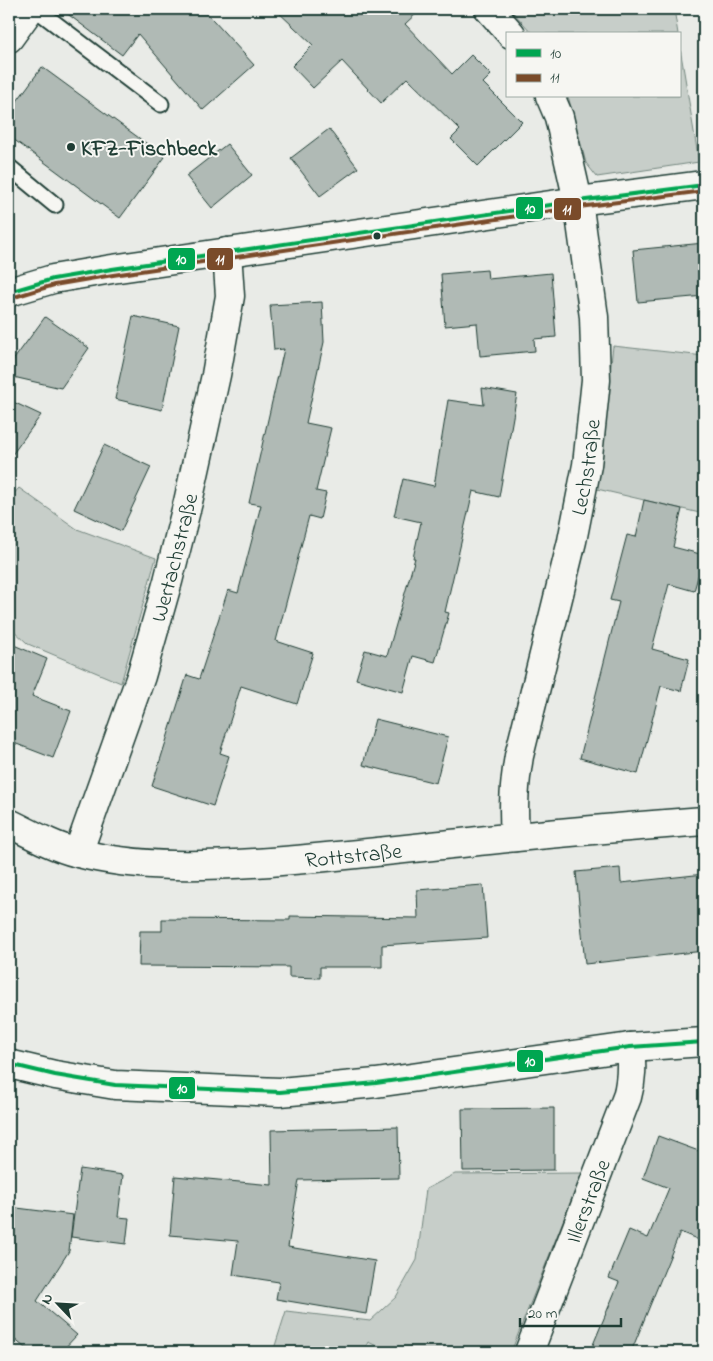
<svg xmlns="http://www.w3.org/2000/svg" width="713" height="1361" viewBox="0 0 713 1361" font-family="'Indie Flower',sans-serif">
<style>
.green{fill:#c7cec9;stroke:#73867e}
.building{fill:#b0bab5;stroke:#1f3d34}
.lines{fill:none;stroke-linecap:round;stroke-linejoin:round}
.service-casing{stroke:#1f3d34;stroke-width:19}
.minor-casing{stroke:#1f3d34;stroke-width:31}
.secondary-casing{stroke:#1f3d34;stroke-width:31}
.service{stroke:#f6f6f2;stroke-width:15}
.minor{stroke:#f6f6f2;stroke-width:28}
.secondary{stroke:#f6f6f2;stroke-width:28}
.bus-1-casing{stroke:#f6f6f2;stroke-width:8}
.bus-2-casing{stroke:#f6f6f2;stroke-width:8}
.bus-1{stroke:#00a651;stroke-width:4}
.bus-2{stroke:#7a4b2a;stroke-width:4}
.poi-dot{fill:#1f3d34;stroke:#f6f6f2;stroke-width:2}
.labels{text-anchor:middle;stroke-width:4;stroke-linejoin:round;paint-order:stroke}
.poi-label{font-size:22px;font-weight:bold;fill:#1f3d34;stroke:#f6f6f2;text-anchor:start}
.street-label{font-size:22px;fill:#1f3d34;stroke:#f6f6f2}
.line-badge{stroke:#f6f6f2;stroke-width:2}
.badge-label{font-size:14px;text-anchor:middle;font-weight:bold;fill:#fff}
</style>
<rect width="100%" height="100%" fill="#e9ebe7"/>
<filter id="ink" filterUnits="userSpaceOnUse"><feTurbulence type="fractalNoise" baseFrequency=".02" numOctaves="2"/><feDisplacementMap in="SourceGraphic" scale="10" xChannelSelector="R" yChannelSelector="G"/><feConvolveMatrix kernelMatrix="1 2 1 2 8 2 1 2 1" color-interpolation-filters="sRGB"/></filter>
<g filter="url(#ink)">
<path class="green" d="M 510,9 L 674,9 L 678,34 L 533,34 Z
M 679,42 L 699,162 L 597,177 L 586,163 L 568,96 L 679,96 Z
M 613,346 L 704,356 L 704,514 L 597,489 Z
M 19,488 L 77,529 L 156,558 L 121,683 L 28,644 L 9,626 L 9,499 Z
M 582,1173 L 511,1352 L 390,1352 L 368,1342 L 363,1352 L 273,1352 L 286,1311 L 370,1321 L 396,1297 L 417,1260 L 426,1189 L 455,1174 Z"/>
<path class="building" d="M 61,9 L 203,9 L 254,65 L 203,110 L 138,34 L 122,55 Z
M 275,9 L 421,9 L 405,24 L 452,74 L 471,55 L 491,75 L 483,83 L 522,122 L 478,166 L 451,139 L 460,130 L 407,78 L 381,103 L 342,61 L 313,88 L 292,66 L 313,45 Z
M 42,67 L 165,157 L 120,218 L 9,136 L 9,112 Z
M 329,129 L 358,168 L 320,196 L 291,158 Z
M 227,144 L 252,175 L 212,208 L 186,176 Z
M 704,243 L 704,296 L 638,302 L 633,250 Z
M 487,270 L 488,279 L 551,273 L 556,337 L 534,339 L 535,351 L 480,356 L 477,323 L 445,326 L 441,274 Z
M 322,302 L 324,342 L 306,423 L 331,428 L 316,491 L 326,493 L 320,519 L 309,516 L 276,641 L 313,653 L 297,704 L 241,686 L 220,753 L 229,756 L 213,806 L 152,786 L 187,675 L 199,679 L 228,590 L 238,593 L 261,505 L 249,503 L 284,349 L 274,350 L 270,305 Z
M 133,316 L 179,326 L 162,410 L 115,399 Z
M 45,317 L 89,348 L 61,388 L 9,376 L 9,366 Z
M 482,388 L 517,394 L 499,497 L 473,491 L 445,612 L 449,613 L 435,662 L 413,656 L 403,692 L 356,679 L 365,650 L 387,656 L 415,558 L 413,558 L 421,522 L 394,516 L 403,479 L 434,486 L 448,400 L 484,405 Z
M 9,400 L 41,415 L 9,459 Z
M 104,445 L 151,467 L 121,531 L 74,509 Z
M 644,500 L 682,509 L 673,547 L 704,555 L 694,591 L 669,584 L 652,649 L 689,659 L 681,691 L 661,686 L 638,774 L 580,758 L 619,602 L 610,600 L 627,535 L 636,537 Z
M 9,643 L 47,659 L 32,696 L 71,711 L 53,758 L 14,743 L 10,751 L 9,751 Z
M 375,719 L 448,737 L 436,783 L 363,765 Z
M 620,868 L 621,883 L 704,874 L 704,951 L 585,964 L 576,872 Z
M 483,885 L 487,938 L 382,945 L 382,967 L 320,967 L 320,978 L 289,977 L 289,967 L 139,966 L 140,931 L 162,931 L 162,919 L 290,920 L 290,916 L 418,918 L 417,890 Z
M 554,1108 L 554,1170 L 463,1171 L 462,1109 Z
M 398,1127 L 399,1178 L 299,1180 L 288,1247 L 375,1261 L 366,1314 L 276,1299 L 279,1282 L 233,1275 L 238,1241 L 170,1235 L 175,1176 L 272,1185 L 271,1130 Z
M 658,1136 L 704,1153 L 704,1242 L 680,1232 L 631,1352 L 590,1352 L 619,1282 L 609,1278 L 629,1230 L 648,1238 L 669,1188 L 643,1178 Z
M 80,1169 L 123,1175 L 118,1217 L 129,1218 L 126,1244 L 71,1237 Z
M 9,1207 L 73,1215 L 69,1251 L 37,1301 L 77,1335 L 61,1352 L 30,1352 L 13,1338 L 9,1345 Z"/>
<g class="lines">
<g class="service-casing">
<path id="service" d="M 36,9 L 161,104
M 9,167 L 55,205"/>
</g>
<g class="minor-casing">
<g id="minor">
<path d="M 489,9 L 511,34"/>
<path d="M 9,38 L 30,9"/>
<path d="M 9,292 L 53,279 L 112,269 L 578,201 L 704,185"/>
<path id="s1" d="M 9,823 C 31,834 54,847 78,853 C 140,869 207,866 270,862 C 337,857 404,849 470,842 C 548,833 626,827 704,821"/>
<path id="s2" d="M 515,837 C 513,807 514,786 519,756 L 572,541 L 587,465 L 596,380 L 594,317 L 578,201 L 559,117 L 550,96"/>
<path id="s3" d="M 78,853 L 141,676 L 168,581 L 188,502 L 216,375 L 230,296 L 227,252"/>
<path id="s4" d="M 529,1352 L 627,1097 C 632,1079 632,1065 630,1047"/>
</g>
</g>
<g class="secondary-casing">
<path id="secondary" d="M 9,1064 L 55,1075 L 115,1085 L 280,1092 L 376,1083 L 630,1047 L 704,1042"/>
</g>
<use href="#service" class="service"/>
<use href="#minor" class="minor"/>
<use href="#secondary" class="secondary"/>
<g class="bus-1-casing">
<path id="bus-1" d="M 9,292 L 53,279 L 112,269 L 578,201 L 704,185
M 9,1064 L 55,1075 L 115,1085 L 280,1092 L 376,1083 L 630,1047 L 704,1042"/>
</g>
<g class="bus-2-casing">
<path id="bus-2" d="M 11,298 L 54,285 L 113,275 L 579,207 L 704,191"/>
</g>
<use href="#bus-1" class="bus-1"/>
<use href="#bus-2" class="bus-2"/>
</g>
</g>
<g class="poi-dot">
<circle cx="71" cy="147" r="5"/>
<circle cx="377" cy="236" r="4.5"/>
</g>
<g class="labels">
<g class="poi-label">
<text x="81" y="155">KFZ-Fischbeck</text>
</g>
<g class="street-label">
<text dy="8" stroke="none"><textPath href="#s2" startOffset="378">Lechstraße</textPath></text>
<text dy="8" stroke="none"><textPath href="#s3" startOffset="311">Wertachstraße</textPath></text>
<text dy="8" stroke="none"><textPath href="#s1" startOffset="352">Rottstraße</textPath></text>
<text dy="8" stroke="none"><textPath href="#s4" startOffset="162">Illerstraße</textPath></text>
</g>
</g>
<g class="line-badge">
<rect x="515" y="196" width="29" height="24" rx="5" fill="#00a651"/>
<rect x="553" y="197" width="29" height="24" rx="5" fill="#7a4b2a"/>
<rect x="167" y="247" width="29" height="24" rx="5" fill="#00a651"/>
<rect x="206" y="247" width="28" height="24" rx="5" fill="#7a4b2a"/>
<rect x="516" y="1049" width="28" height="24" rx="5" fill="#00a651"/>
<rect x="168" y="1076" width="28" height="24" rx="5" fill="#00a651"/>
</g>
<g class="badge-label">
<text x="530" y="213">10</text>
<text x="567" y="214">11</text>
<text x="181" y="264">10</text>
<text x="220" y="264">11</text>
<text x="530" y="1066">10</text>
<text x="182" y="1093">10</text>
</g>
<rect width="713" height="1361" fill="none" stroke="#f6f6f2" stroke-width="30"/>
<rect x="15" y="15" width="683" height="1331" fill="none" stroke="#1f3d34" stroke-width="2" filter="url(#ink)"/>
<rect x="506" y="32" width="175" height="65" fill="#f6f6f2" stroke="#a0aca6"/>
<rect x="516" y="49" width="25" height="8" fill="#00a651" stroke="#a0aca6"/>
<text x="550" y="58" font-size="15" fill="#1f3d34">10</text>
<rect x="516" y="74" width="25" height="8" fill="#7a4b2a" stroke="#a0aca6"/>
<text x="550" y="82" font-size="15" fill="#1f3d34">11</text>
<g transform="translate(58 1304) rotate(295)" stroke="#f6f6f2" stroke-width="4" paint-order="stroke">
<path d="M0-4L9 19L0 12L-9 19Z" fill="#1f3d34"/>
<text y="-8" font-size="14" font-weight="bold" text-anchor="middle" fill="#1f3d34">N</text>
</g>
<path d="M520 1318v8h101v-8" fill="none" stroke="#1f3d34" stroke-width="2.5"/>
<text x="528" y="1318" font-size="15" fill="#1f3d34" stroke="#f6f6f2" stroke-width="4" paint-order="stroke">20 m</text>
</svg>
